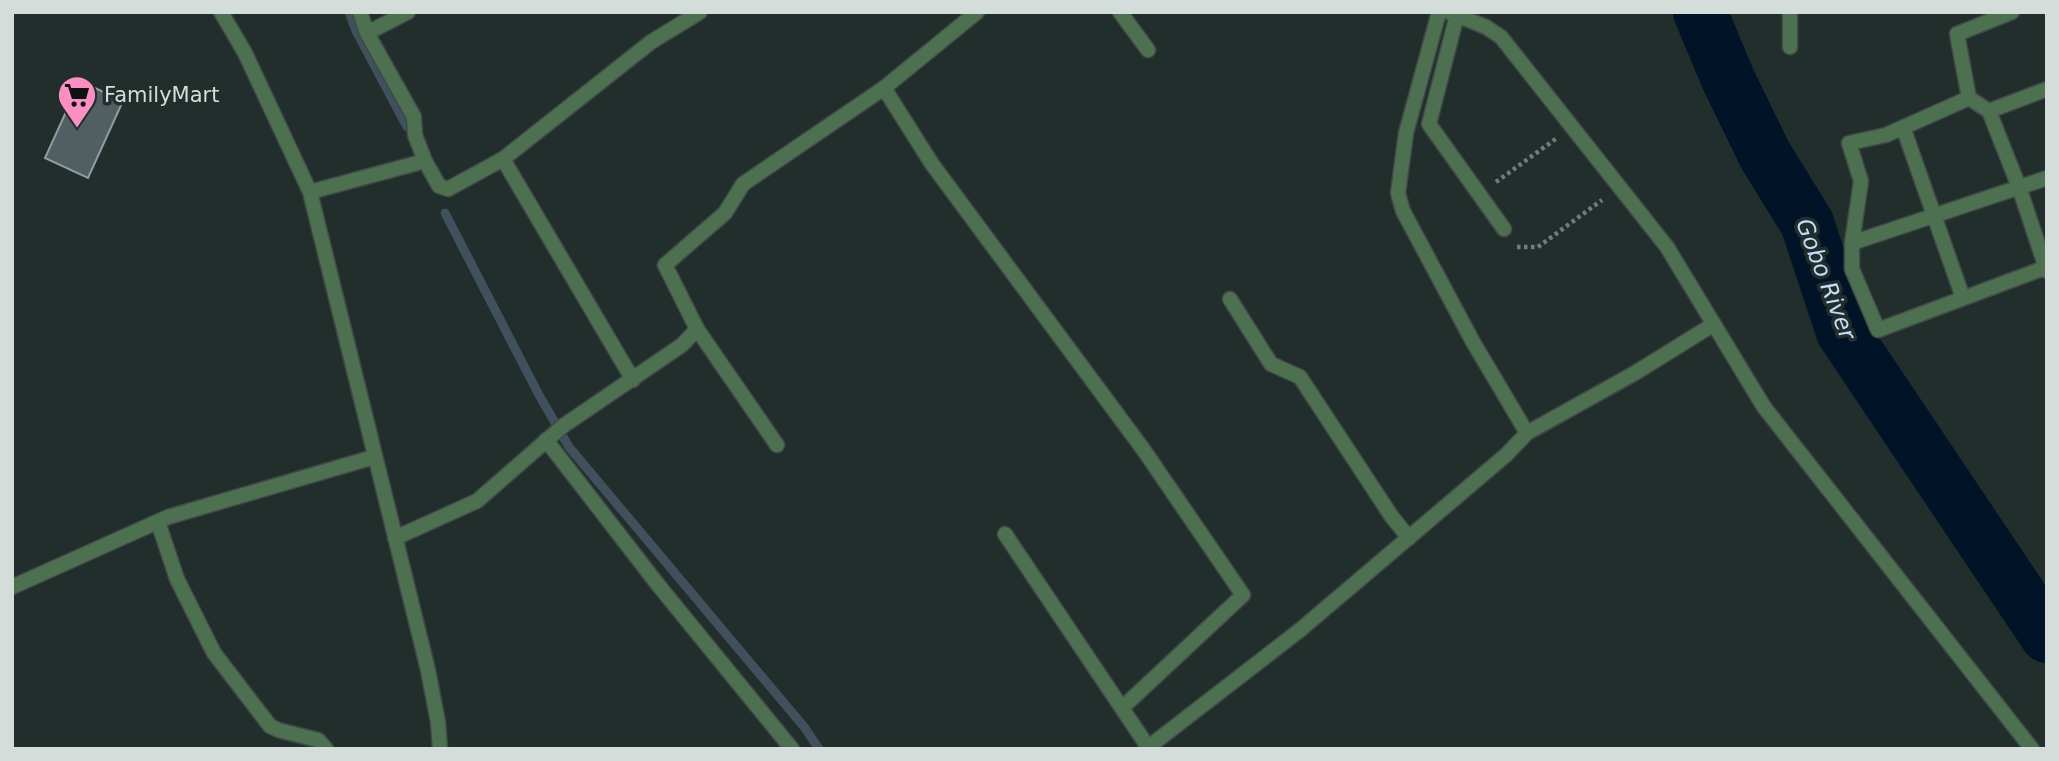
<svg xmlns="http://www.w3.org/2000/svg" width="2059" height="761" viewBox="0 0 2059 761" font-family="'DejaVu Sans',sans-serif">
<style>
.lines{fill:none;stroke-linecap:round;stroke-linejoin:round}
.stream{stroke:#40505d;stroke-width:9}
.river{stroke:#001327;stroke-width:54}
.building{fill:#525f62;stroke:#8e9da0;stroke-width:2}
.service-casing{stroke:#3f4a48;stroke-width:17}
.minor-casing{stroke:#3f4a48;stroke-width:17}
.path{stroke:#727d7b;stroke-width:4.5;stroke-dasharray:3.5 3.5;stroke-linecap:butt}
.service{stroke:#4d7150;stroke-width:14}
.minor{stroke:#4d7150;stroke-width:14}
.labels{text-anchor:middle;stroke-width:7;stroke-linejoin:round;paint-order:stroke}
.poi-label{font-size:21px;fill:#d5dddb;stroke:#222e2c;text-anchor:start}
.water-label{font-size:23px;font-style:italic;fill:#c4def9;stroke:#222e2c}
</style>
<rect width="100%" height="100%" fill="#222e2c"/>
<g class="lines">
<path class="stream" d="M 349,12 L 356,31 L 407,127
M 445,213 L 539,395 L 569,447 L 805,728 L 819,749"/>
<path class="river" d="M 1700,12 L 1728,79 L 1765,155 L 1807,223 L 1843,332 L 2047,636"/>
</g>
<path class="building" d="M 80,81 L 123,101 L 88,178 L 45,158 Z"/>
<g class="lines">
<g class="service-casing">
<path id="service" d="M 360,12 L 367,33 L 414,117 L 415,135 L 425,161
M 2012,12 L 1957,34 L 1969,98 L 1886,135 L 1849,143 L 1861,181 L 1852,243 L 1852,269 L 1878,330 L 2047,267
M 367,33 L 408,12
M 1790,47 L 1790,12
M 884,88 L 932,164 L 1143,449 L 1243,595 L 1122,708
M 1969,98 L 1989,111 L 2019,187 L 2047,271
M 1989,111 L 2047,89
M 1903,127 L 1963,298
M 1852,243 L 2047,178
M 1230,299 L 1271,364 L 1300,377 L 1392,517 L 1409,538
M 697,329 L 777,445
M 158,522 L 177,579 L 214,653 L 270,726 L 278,730 L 318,740 L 326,749
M 1005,534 L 1148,747"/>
</g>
<g class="minor-casing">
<path id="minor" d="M 221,12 L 245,53 L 310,192 L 428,670 L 438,722 L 440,749
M 1120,12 L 1148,50
M 1439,12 L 1406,133 L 1398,193 L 1403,211 L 1473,342 L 1527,433
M 1449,12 L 1486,27 L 1501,37 L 1667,247 L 1764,407 L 2032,749
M 1457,15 L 1429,124 L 1504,229
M 503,159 L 651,42 L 700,12
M 310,192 L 425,161 L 439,186 L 448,189 L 503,159 L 633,380
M 546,440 L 659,586 L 792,749
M 395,538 L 477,501 L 563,426 L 682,345 L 697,329 L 665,265 L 725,213 L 743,184 L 884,88 L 977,12
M 12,587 L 168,517 L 374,457
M 1146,749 L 1300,630 L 1506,455 L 1527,433 L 1635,373 L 1714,324"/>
</g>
<path class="path" d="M 1496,182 L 1557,138
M 1517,247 L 1538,247 L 1602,200"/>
<use href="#service" class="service"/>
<use href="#minor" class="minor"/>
</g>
<defs>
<g id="supermarket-pin" transform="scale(2.0125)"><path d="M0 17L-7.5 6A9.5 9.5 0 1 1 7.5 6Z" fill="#fb8fc4" stroke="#222e2c"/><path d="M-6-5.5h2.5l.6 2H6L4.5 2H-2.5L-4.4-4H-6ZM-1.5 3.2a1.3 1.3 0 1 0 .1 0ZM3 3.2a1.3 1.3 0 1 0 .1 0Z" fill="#111"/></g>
</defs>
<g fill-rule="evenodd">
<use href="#supermarket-pin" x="77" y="95"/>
</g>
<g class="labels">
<g class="poi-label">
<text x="104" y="102">FamilyMart</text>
</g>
<g class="water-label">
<text transform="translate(1826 279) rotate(69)" y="8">Gobo River</text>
</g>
</g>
<rect width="2059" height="761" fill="none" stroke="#d5dddb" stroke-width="28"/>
</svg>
